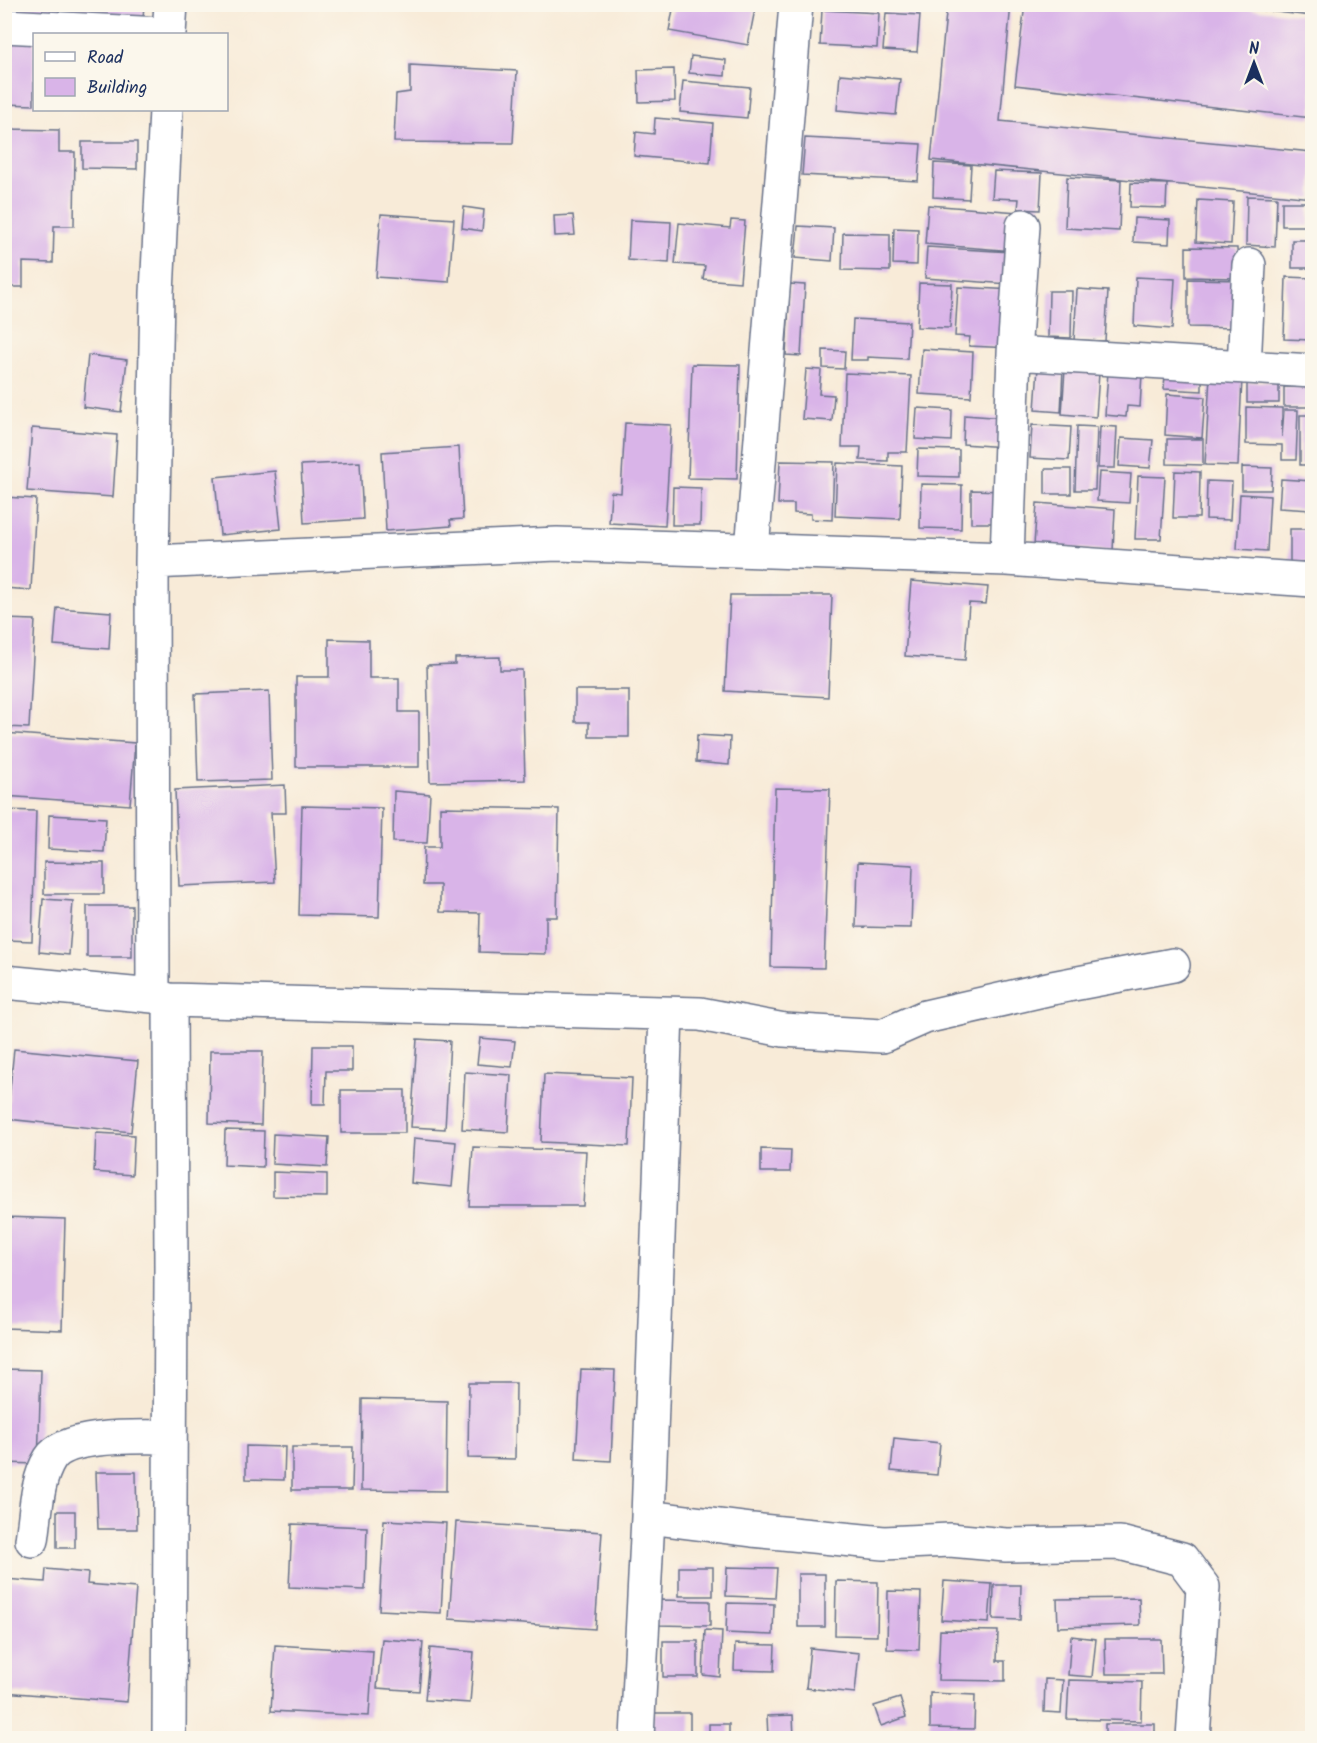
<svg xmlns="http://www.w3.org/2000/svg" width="1317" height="1743" viewBox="0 0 1317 1743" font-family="Kalam,sans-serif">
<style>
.building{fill:#d9b4e8}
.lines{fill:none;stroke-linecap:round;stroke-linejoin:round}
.minor-casing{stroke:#687189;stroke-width:36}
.minor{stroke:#fff;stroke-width:33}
</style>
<rect width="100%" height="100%" fill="#fbf7ec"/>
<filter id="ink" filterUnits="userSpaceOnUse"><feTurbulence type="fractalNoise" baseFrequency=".0167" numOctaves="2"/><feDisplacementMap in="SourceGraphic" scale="12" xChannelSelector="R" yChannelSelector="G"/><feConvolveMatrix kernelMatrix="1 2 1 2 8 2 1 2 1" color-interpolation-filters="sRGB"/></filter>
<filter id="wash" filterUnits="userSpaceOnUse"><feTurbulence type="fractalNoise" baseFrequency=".008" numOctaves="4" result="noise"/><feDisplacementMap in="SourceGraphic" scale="24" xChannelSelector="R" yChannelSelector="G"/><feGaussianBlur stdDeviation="1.35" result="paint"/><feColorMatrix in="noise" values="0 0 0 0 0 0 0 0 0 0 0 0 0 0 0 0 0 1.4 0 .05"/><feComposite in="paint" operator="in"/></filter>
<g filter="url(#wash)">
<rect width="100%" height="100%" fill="#f8ebd8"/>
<g id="blocks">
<path class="building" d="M 4,4 L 144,4 L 143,18 L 4,14 Z
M 674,4 L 756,4 L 748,45 L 669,31 Z
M 947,4 L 1011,4 L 1000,121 L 1312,152 L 1312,198 L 931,160 Z
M 1025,4 L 1206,4 L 1312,16 L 1312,118 L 1015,85 Z
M 822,10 L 879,13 L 877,48 L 820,45 Z
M 886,13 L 920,15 L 917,52 L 883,50 Z
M 4,31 L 34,34 L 34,105 L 4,104 Z
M 691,56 L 726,60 L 725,76 L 689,73 Z
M 410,65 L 517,71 L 513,143 L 394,142 L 396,94 L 410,92 Z
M 674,69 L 675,101 L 639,102 L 638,70 Z
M 840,74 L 900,79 L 896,115 L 837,110 Z
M 683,81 L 750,87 L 747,118 L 680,112 Z
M 655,118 L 713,123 L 710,163 L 634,156 L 636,132 L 654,134 Z
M 4,129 L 59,130 L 59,152 L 75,152 L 74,226 L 54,226 L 53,263 L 23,262 L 23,287 L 4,287 Z
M 805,138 L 921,144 L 918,181 L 802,175 Z
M 82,142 L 137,142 L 137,169 L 82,168 Z
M 934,163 L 971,165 L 969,199 L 933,197 Z
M 994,171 L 1042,173 L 1040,210 L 1018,209 L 1019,199 L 992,198 Z
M 1067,177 L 1121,180 L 1119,231 L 1065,228 Z
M 1131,183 L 1167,184 L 1166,208 L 1130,207 Z
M 1247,196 L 1277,197 L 1275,247 L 1246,245 Z
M 1198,200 L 1233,202 L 1231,244 L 1196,242 Z
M 1282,202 L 1309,202 L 1309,226 L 1282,226 Z
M 928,205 L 1018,212 L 1015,251 L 925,244 Z
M 464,207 L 484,210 L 482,231 L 462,228 Z
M 381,214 L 454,219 L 449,282 L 376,277 Z
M 573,215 L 575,235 L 555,236 L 554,216 Z
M 1134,218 L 1170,220 L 1169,244 L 1133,242 Z
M 630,220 L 671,222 L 669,263 L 628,260 Z
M 731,220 L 745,221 L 740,282 L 703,279 L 705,266 L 675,264 L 679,223 L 730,228 Z
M 798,226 L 834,228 L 832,261 L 795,258 Z
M 894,228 L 918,229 L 917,265 L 893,264 Z
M 843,233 L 890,234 L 890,271 L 842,270 Z
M 1292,240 L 1312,240 L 1312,268 L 1292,268 Z
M 927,247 L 1011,252 L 1009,284 L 925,278 Z
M 1186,247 L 1237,248 L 1238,278 L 1186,277 Z
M 1136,277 L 1175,279 L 1172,329 L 1134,326 Z
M 1286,277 L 1312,278 L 1312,340 L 1284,339 Z
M 1188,279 L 1240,280 L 1239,328 L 1188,327 Z
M 919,283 L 952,284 L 950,328 L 917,327 Z
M 790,284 L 805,285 L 801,356 L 786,355 Z
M 958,287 L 1014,290 L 1011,348 L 969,346 L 970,337 L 955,336 Z
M 1077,289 L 1108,291 L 1105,341 L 1074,340 Z
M 1049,291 L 1072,291 L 1071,338 L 1048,337 Z
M 853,319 L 909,322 L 907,359 L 868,357 L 868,360 L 851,360 Z
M 922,349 L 973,352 L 971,397 L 919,394 Z
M 823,350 L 845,351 L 844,369 L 823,368 Z
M 88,355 L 127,360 L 121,412 L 83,407 Z
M 692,364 L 740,365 L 737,479 L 688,478 Z
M 1038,367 L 1063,368 L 1061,412 L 1035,410 Z
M 806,369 L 821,370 L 819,394 L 834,395 L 832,421 L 802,419 Z
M 1065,370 L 1099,373 L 1096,417 L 1062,414 Z
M 1108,372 L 1142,374 L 1140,407 L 1127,406 L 1126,417 L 1105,415 Z
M 845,373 L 911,376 L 907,452 L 888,452 L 888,461 L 860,460 L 861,447 L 842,447 Z
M 1165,375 L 1202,377 L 1202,391 L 1164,389 Z
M 1210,376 L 1242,378 L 1238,466 L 1205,465 Z
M 1247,382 L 1279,382 L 1279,403 L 1247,403 Z
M 1284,387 L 1312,387 L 1312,407 L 1284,407 Z
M 1167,394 L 1205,397 L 1202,438 L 1165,435 Z
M 1246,407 L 1282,408 L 1282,437 L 1284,410 L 1298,410 L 1296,460 L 1282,460 L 1282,445 L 1246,444 Z
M 917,408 L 952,410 L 951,441 L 915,439 Z
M 964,415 L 1006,418 L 1004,447 L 963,444 Z
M 1300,415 L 1312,415 L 1312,465 L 1300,465 Z
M 625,423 L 671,425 L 665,526 L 609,523 L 611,492 L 621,493 Z
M 1032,425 L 1071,427 L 1069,460 L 1030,458 Z
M 1077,426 L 1097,427 L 1095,490 L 1075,490 Z
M 1100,426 L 1117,427 L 1115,468 L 1098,468 Z
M 32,428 L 117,435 L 113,497 L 27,491 Z
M 1121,438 L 1153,440 L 1150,468 L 1119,466 Z
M 1167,439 L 1203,439 L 1203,465 L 1167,464 Z
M 459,447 L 463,519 L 450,520 L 451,526 L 386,531 L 382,452 Z
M 918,449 L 959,450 L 959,477 L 917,476 Z
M 780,461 L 834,462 L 832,520 L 811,519 L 811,514 L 794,513 L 794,504 L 778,504 Z
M 360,462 L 363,519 L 304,523 L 301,465 Z
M 837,463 L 902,466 L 900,519 L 835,516 Z
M 1242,467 L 1272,468 L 1271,490 L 1242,490 Z
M 1045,469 L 1071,469 L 1071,494 L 1045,494 Z
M 275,471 L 281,529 L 220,535 L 215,477 Z
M 1175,471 L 1200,472 L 1199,518 L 1173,518 Z
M 1099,472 L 1131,474 L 1129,503 L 1097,501 Z
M 1138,476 L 1165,477 L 1161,539 L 1135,539 Z
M 1281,479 L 1312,481 L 1311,510 L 1279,508 Z
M 1207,481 L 1232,482 L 1230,520 L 1206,519 Z
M 921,484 L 962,485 L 961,529 L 920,528 Z
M 673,487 L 701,488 L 700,525 L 672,525 Z
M 971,490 L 1003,491 L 1002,523 L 971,523 Z
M 1240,494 L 1270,496 L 1267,551 L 1237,549 Z
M 4,497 L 36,499 L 31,590 L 4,588 Z
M 1037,503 L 1115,509 L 1113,551 L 1034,545 Z
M 1290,529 L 1311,529 L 1311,562 L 1290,562 Z
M 911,581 L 988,587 L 986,604 L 969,603 L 965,660 L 905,656 Z
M 730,595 L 832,595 L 828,697 L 725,691 Z
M 57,608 L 111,612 L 109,649 L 54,645 Z
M 4,619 L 35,620 L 29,728 L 4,727 Z
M 329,639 L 369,640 L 369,678 L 399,678 L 399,712 L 419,712 L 419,767 L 296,767 L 296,677 L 329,677 Z
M 500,657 L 500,670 L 522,670 L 525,780 L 430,782 L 427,665 L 455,664 L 455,658 Z
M 575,690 L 629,690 L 629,737 L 589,737 L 589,722 L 575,722 Z
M 269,691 L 272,780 L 198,782 L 195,694 Z
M 4,733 L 135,743 L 130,805 L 4,796 Z
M 697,735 L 730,737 L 729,765 L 696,762 Z
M 285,785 L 286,813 L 271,813 L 275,882 L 179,886 L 175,790 Z
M 775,788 L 830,789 L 824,968 L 771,967 Z
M 394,791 L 430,794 L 427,843 L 393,842 Z
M 302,806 L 382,808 L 379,917 L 299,915 Z
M 440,807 L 559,809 L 557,917 L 546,917 L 546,954 L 479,952 L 480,913 L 440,912 L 440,885 L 423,885 L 424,847 L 440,847 Z
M 4,810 L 36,811 L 32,941 L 7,940 L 7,929 L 4,929 Z
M 49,815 L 106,818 L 104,852 L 48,849 Z
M 44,862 L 104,863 L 104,894 L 44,894 Z
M 858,862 L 913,865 L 911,928 L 856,927 Z
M 43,899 L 73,901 L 69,955 L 39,952 Z
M 87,906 L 132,906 L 132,957 L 87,957 Z
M 480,1038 L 515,1041 L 512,1067 L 477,1064 Z
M 417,1039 L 450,1041 L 445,1129 L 411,1127 Z
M 313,1046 L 352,1046 L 352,1071 L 326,1071 L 325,1104 L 312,1104 Z
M 14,1049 L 138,1061 L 131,1132 L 7,1119 Z
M 210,1051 L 263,1051 L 261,1125 L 209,1123 Z
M 465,1072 L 511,1075 L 508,1132 L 462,1129 Z
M 544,1074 L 632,1078 L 629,1146 L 541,1142 Z
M 341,1090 L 405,1090 L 405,1133 L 341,1133 Z
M 225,1130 L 264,1131 L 263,1167 L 224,1165 Z
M 96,1133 L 134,1135 L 132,1175 L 94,1172 Z
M 273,1134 L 329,1137 L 327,1167 L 272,1164 Z
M 414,1138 L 456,1142 L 452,1187 L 411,1183 Z
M 473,1147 L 586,1151 L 583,1206 L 469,1206 Z
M 761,1149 L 791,1150 L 790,1172 L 761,1172 Z
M 273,1172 L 327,1174 L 327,1197 L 273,1196 Z
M 4,1217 L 65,1219 L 62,1330 L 4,1328 Z
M 4,1369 L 41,1370 L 38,1464 L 4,1463 Z
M 581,1369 L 615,1370 L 611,1461 L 576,1459 Z
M 469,1383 L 516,1383 L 515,1459 L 468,1458 Z
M 362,1399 L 447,1401 L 446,1491 L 361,1490 Z
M 894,1438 L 940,1443 L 937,1475 L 891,1471 Z
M 246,1446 L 285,1447 L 284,1480 L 246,1479 Z
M 292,1447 L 353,1447 L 352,1490 L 292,1490 Z
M 96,1472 L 136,1472 L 137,1529 L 98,1529 Z
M 57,1511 L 75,1511 L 75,1548 L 57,1548 Z
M 384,1520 L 446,1523 L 441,1613 L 379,1610 Z
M 456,1522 L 602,1532 L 595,1629 L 449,1619 Z
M 292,1524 L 367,1527 L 365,1590 L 289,1587 Z
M 679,1567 L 713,1567 L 713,1596 L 679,1596 Z
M 727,1567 L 777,1568 L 775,1598 L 726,1596 Z
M 46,1569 L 88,1573 L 87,1584 L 136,1588 L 127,1702 L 4,1692 L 4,1579 L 45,1582 Z
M 798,1574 L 825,1574 L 825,1627 L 798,1627 Z
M 836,1581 L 878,1582 L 877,1636 L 835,1635 Z
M 944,1581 L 992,1584 L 989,1623 L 941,1620 Z
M 994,1585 L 1021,1585 L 1020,1620 L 993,1619 Z
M 888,1591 L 921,1592 L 919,1650 L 887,1649 Z
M 1139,1598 L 1140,1625 L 1058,1627 L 1057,1599 Z
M 658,1600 L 710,1601 L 710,1626 L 657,1625 Z
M 727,1603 L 774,1604 L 773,1635 L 726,1633 Z
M 705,1630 L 722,1631 L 720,1677 L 703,1675 Z
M 940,1630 L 998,1631 L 997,1661 L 1005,1661 L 1005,1681 L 938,1680 Z
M 1071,1636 L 1096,1639 L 1092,1677 L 1068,1675 Z
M 382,1639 L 423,1642 L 419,1691 L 377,1688 Z
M 1105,1639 L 1161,1639 L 1162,1674 L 1106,1674 Z
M 663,1641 L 698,1641 L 698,1677 L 663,1677 Z
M 735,1644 L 775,1645 L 774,1671 L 734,1670 Z
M 275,1645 L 373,1651 L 369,1716 L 271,1711 Z
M 430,1648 L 474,1652 L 470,1703 L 425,1700 Z
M 810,1648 L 859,1653 L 855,1693 L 806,1688 Z
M 1045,1679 L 1063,1680 L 1061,1713 L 1044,1712 Z
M 1069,1680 L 1142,1682 L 1141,1721 L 1067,1719 Z
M 930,1693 L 975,1695 L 974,1729 L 930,1728 Z
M 900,1698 L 906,1717 L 881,1726 L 874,1706 Z
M 654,1713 L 690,1713 L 690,1738 L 654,1738 Z
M 793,1715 L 794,1738 L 768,1738 L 767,1716 Z
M 709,1724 L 729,1724 L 729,1738 L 709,1738 Z
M 1105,1724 L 1155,1724 L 1155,1738 L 1105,1738 Z"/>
</g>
</g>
<g filter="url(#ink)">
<use href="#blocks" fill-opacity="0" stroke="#687189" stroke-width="1.5"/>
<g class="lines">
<g class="minor-casing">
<path id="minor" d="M 4,26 L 160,34
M 169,34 L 171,4
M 1014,353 L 1312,371
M 1244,367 L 1249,265
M 752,550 L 796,4
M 1007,559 L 1014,353 L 1023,226
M 152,562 L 557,544 L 1007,559 L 1312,580
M 4,982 L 153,996 L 170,1000 L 700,1014 L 784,1030 L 882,1036 L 925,1017 L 1052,988 L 1173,965
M 153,996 L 152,562 L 157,293 L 166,110
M 648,1517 L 752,1530 L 884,1543 L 950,1540 L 1006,1545 L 1120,1543 L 1182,1559 L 1203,1587 L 1193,1738
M 32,1540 C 36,1514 36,1481 50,1459 C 66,1433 142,1437 170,1437
M 169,1738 L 171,1270 L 170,1000
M 637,1738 L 648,1517 L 666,1014"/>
</g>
<use href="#minor" class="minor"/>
</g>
</g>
<rect width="1317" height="1743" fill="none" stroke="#fbf7ec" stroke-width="24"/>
<rect x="33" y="33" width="195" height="78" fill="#fbf7ec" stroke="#a1a7b3" stroke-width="1.5"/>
<rect x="45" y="52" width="30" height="9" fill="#ffffff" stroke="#a1a7b3" stroke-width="1.5"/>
<text x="87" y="63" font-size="18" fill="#1b2f5e">Road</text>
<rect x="45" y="78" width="30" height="18" fill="#d9b4e8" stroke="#a1a7b3" stroke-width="1.5"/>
<text x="87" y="93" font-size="18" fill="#1b2f5e">Building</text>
<g transform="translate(1254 63)" stroke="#fbf7ec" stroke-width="4.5" paint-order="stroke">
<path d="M0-4.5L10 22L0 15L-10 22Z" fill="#1b2f5e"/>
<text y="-9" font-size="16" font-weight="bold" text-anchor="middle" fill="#1b2f5e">N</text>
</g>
</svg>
